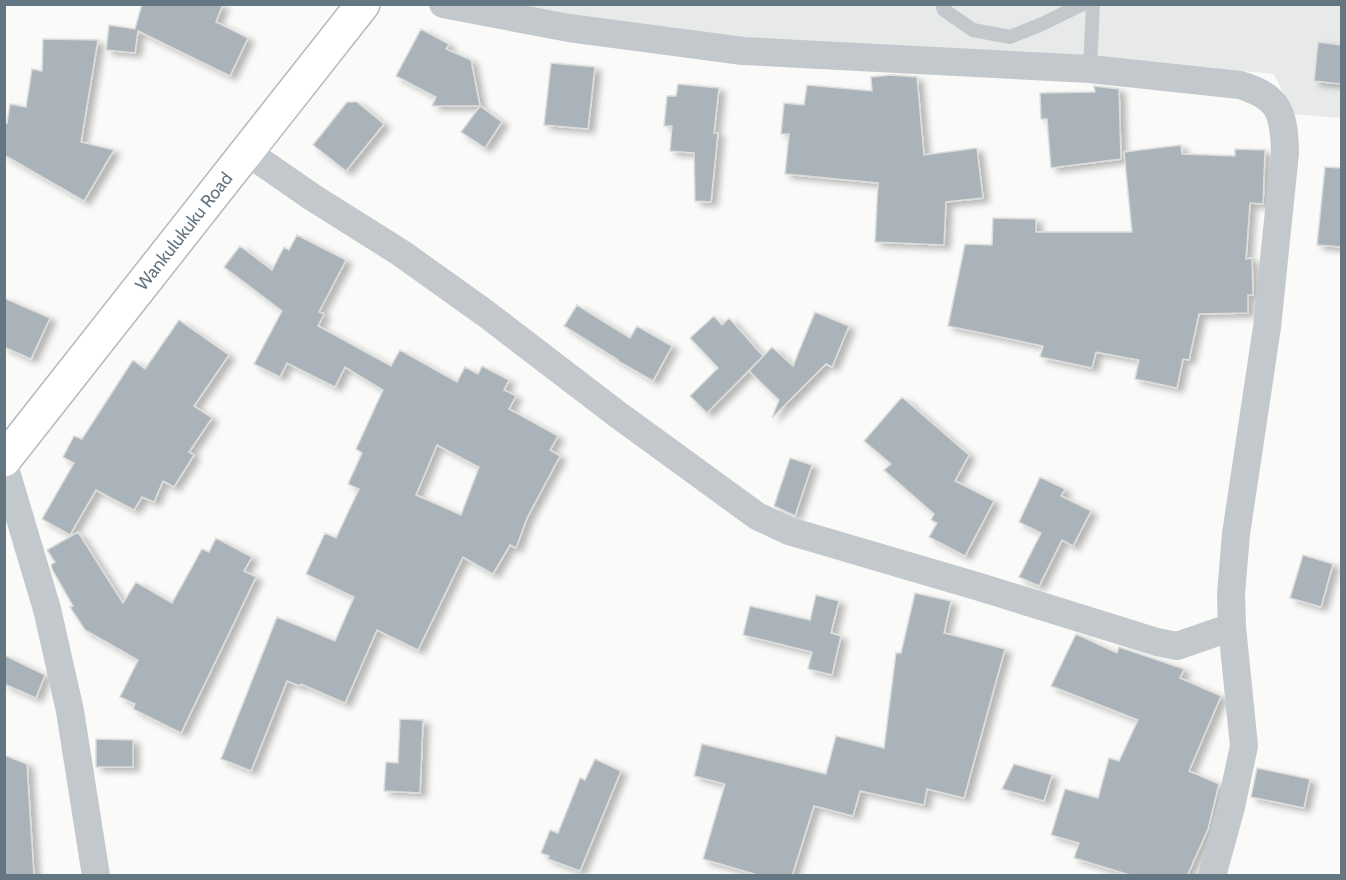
<svg xmlns="http://www.w3.org/2000/svg" width="1346" height="880" viewBox="0 0 1346 880" font-family="Cabin,sans-serif">
<style>
.built{fill:#e8e9e9}
.building{fill:#aab3b9;stroke:#dcdcda;stroke-width:1.5;fill-rule:evenodd;filter:url(#shadow)}
.lines{fill:none;stroke-linecap:round;stroke-linejoin:round}
.secondary-casing{stroke:#b3babf;stroke-width:36}
.lane{stroke:#c3c8cc;stroke-width:14}
.street{stroke:#c3c8cc;stroke-width:28}
.secondary{stroke:#fff;stroke-width:33}
.labels{text-anchor:middle;stroke-width:6;stroke-linejoin:round;paint-order:stroke}
.street-label{font-size:18px;fill:#657683;stroke:#fff}
</style>
<defs>
<filter id="shadow"><feDropShadow dx="6" dy="4" stdDeviation="3" flood-color="#0004"/></filter>
</defs>
<rect width="100%" height="100%" fill="#fafaf8"/>
<path class="built" d="M 449,5 L 1341,5 L 1341,118 L 1293,114 L 1274,74 L 1063,56 L 749,43 Z"/>
<path class="building" d="M 142,4 L 223,4 L 216,22 L 248,38 L 230,76 L 138,31 L 135,53 L 106,50 L 109,25 L 135,29 Z
M 421,29 L 449,44 L 446,49 L 471,60 L 480,106 L 432,106 L 436,97 L 396,76 Z
M 43,39 L 98,40 L 81,142 L 114,150 L 84,201 L 4,155 L 4,122 L 7,123 L 10,104 L 26,107 L 32,69 L 42,71 Z
M 1318,42 L 1341,45 L 1341,84 L 1314,81 Z
M 551,63 L 595,67 L 588,129 L 544,125 Z
M 891,75 L 917,77 L 924,155 L 977,148 L 983,198 L 946,202 L 944,245 L 875,242 L 878,183 L 785,174 L 789,134 L 781,134 L 784,103 L 804,105 L 807,85 L 872,91 L 871,77 Z
M 678,84 L 719,88 L 714,133 L 718,133 L 711,202 L 695,201 L 694,153 L 670,151 L 672,126 L 664,126 L 667,96 L 676,96 Z
M 1094,86 L 1119,89 L 1121,159 L 1051,168 L 1047,119 L 1041,119 L 1040,93 L 1095,92 Z
M 347,102 L 357,102 L 384,124 L 346,171 L 313,145 Z
M 480,106 L 502,122 L 485,148 L 461,132 Z
M 1181,145 L 1182,154 L 1235,156 L 1235,149 L 1265,150 L 1263,204 L 1250,203 L 1246,259 L 1252,258 L 1253,295 L 1248,295 L 1248,313 L 1199,314 L 1189,360 L 1183,359 L 1177,388 L 1135,379 L 1139,360 L 1096,352 L 1092,368 L 1040,357 L 1043,346 L 948,326 L 965,244 L 992,245 L 993,218 L 1036,219 L 1036,232 L 1132,232 L 1124,152 Z
M 1325,167 L 1341,168 L 1341,247 L 1317,245 Z
M 297,235 L 346,260 L 319,312 L 324,314 L 318,326 L 391,366 L 400,350 L 457,382 L 465,367 L 478,374 L 482,366 L 509,380 L 504,390 L 516,396 L 509,409 L 558,436 L 550,450 L 560,456 L 527,518 L 516,548 L 510,545 L 493,574 L 463,557 L 418,650 L 377,630 L 345,703 L 301,684 L 300,686 L 287,681 L 251,771 L 221,759 L 277,617 L 335,641 L 354,597 L 306,574 L 325,533 L 336,538 L 359,489 L 348,484 L 362,453 L 356,449 L 383,390 L 345,367 L 335,387 L 287,363 L 280,377 L 254,364 L 282,311 L 224,267 L 240,246 L 272,270 L 284,247 L 289,250 ZM 437,445 L 479,467 L 461,515 L 416,495 Z
M 4,298 L 50,318 L 31,359 L 4,347 Z
M 577,305 L 630,338 L 637,326 L 672,346 L 653,381 L 618,361 L 618,360 L 564,326 Z
M 815,312 L 849,326 L 832,367 L 826,364 L 772,418 L 779,400 L 749,371 L 772,347 L 793,366 Z
M 714,316 L 722,325 L 729,318 L 763,356 L 707,413 L 690,396 L 718,368 L 690,338 Z
M 179,320 L 229,355 L 194,406 L 212,418 L 189,452 L 194,455 L 174,487 L 163,481 L 154,502 L 142,497 L 134,510 L 96,490 L 70,535 L 42,519 L 74,463 L 63,457 L 74,436 L 82,439 L 133,360 L 145,369 Z
M 902,397 L 969,455 L 955,481 L 994,501 L 965,556 L 929,537 L 937,523 L 931,520 L 934,514 L 884,470 L 891,464 L 864,441 Z
M 790,458 L 812,465 L 795,516 L 774,506 Z
M 1040,477 L 1065,489 L 1061,496 L 1091,511 L 1073,546 L 1062,540 L 1039,586 L 1019,577 L 1041,533 L 1019,522 Z
M 78,532 L 123,603 L 136,582 L 172,603 L 202,549 L 209,552 L 216,538 L 252,557 L 244,571 L 256,577 L 181,733 L 133,709 L 135,704 L 120,697 L 138,660 L 85,630 L 70,607 L 73,606 L 52,569 L 51,565 L 55,562 L 47,550 Z
M 1303,555 L 1333,564 L 1321,607 L 1290,598 Z
M 915,593 L 951,601 L 944,633 L 1005,649 L 964,798 L 927,789 L 924,805 L 860,791 L 853,816 L 814,806 L 792,876 L 761,876 L 703,859 L 725,784 L 694,776 L 702,744 L 826,774 L 836,736 L 884,748 L 896,653 L 901,653 Z
M 816,595 L 839,601 L 831,633 L 841,636 L 832,675 L 808,669 L 812,652 L 743,635 L 750,606 L 810,620 Z
M 1076,634 L 1117,653 L 1119,647 L 1184,669 L 1180,678 L 1221,696 L 1189,771 L 1219,784 L 1208,829 L 1187,876 L 1133,876 L 1074,858 L 1079,843 L 1051,835 L 1065,789 L 1098,798 L 1109,758 L 1119,761 L 1138,720 L 1051,686 Z
M 4,655 L 45,675 L 36,698 L 4,684 Z
M 400,719 L 423,720 L 420,793 L 384,791 L 386,762 L 398,763 Z
M 96,739 L 133,740 L 133,767 L 96,767 Z
M 4,755 L 27,764 L 34,876 L 4,876 Z
M 595,759 L 621,771 L 580,871 L 548,859 L 549,856 L 541,853 L 550,830 L 558,833 L 580,778 L 585,780 Z
M 1014,764 L 1052,775 L 1044,801 L 1002,789 Z
M 1257,768 L 1310,779 L 1304,808 L 1251,797 Z"/>
<g class="lines">
<g class="secondary-casing">
<g id="secondary">
<path id="s1" d="M 4,460 L 363,4"/>
</g>
</g>
<path class="lane" d="M 942,4 L 944,10 L 973,30 L 1010,37 L 1042,24 L 1083,4
M 1090,69 L 1093,4"/>
<path class="street" d="M 443,4 L 569,28 L 743,51 L 1090,69 L 1240,85 C 1280,97 1284,113 1285,153 L 1267,327 L 1236,534 L 1231,594 L 1232,627 L 1244,746 L 1231,807 L 1212,876
M 247,152 L 312,197 L 401,253 L 485,313 L 617,414 L 757,516 L 789,531 L 983,588 L 1157,642 L 1177,646 L 1232,627
M 4,465 L 47,609 L 70,711 L 96,876"/>
<use href="#secondary" class="secondary"/>
</g>
<g class="labels">
<g class="street-label">
<text dy="6" stroke="none"><textPath href="#s1" startOffset="291">Wankulukuku Road</textPath></text>
</g>
</g>
<rect width="1346" height="880" fill="none" stroke="#657683" stroke-width="12"/>
</svg>
